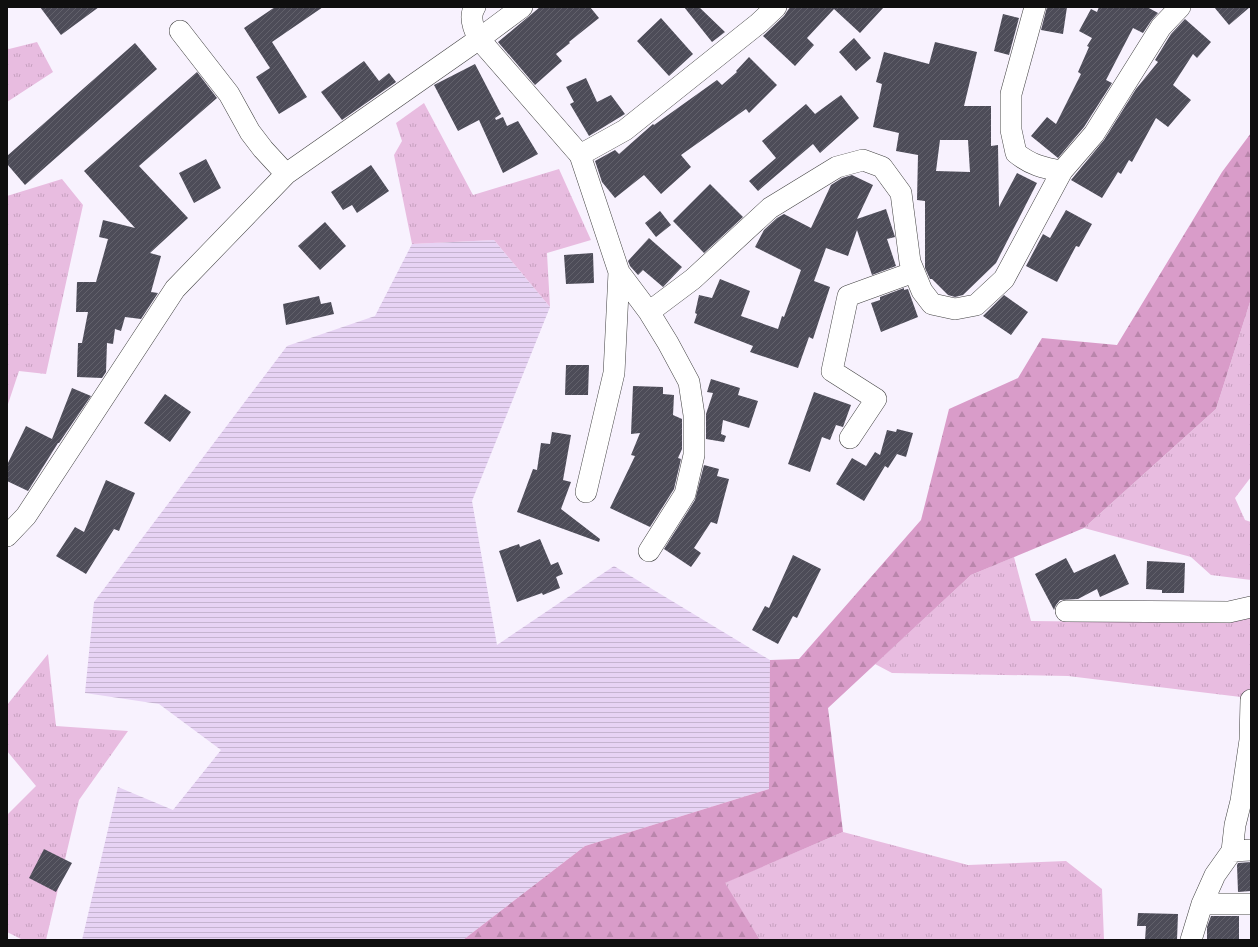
<svg xmlns="http://www.w3.org/2000/svg" width="1258" height="947" viewBox="0 0 1258 947" font-family="'Noto Serif',serif">
<style>
.farmland{fill:url(#farmland-rules)}
.grass{fill:url(#grass-tufts)}
.forest{fill:url(#forest-firs)}
.building{fill:url(#building-hatch);fill-rule:evenodd}
.lines{fill:none;stroke-linecap:round;stroke-linejoin:round}
.minor-casing{stroke:#424242;stroke-width:22}
.minor{stroke:#fff;stroke-width:21}
</style>
<defs>
<pattern id="farmland-rules" width="6" height="5" patternUnits="userSpaceOnUse"><rect width="6" height="5" fill="#e7d3f4"/><path d="M0 2.5h6" fill="none" stroke="#c5b4d0"/></pattern>
<pattern id="grass-tufts" width="24" height="20" patternUnits="userSpaceOnUse"><rect width="24" height="20" fill="#e8bce0"/><path d="M3 7l-1-3M5 7V3M7 7l1-3M15 17l-1-3M17 17v-4M19 17l1-3" fill="none" stroke="#c6a0bf"/></pattern>
<pattern id="forest-firs" width="22" height="20" patternUnits="userSpaceOnUse"><rect width="22" height="20" fill="#d99cc9"/><path d="M5 1l3.5 6h-7zM16 11l3.5 6h-7z" fill="#b985ab"/></pattern>
<pattern id="building-hatch" width="6" height="6" patternUnits="userSpaceOnUse"><rect width="6" height="6" fill="#4d4c58"/><path d="M-1 1l2-2M0 6l6-6M5 7l2-2" fill="none" stroke="#62616b"/></pattern>
</defs>
<rect width="100%" height="100%" fill="#f8f2fe"/>
<path class="farmland" d="M 494,240 L 550,307 L 472,501 L 497,645 L 614,566 L 770,660 L 769,789 L 585,846 L 463,940 L 82,940 L 118,787 L 173,810 L 221,750 L 159,704 L 85,693 L 94,602 L 287,346 L 375,316 L 412,244 Z"/>
<path class="grass" d="M 37,42 L 53,72 L 7,102 L 7,48 L 9,49 Z
M 424,103 L 473,195 L 559,169 L 591,240 L 547,253 L 550,307 L 494,240 L 412,244 L 394,155 L 402,141 L 396,123 Z
M 62,179 L 83,205 L 46,374 L 19,371 L 7,407 L 7,196 Z
M 1251,299 L 1251,477 L 1235,498 L 1245,520 L 1251,522 L 1251,580 L 1211,575 L 1191,557 L 1084,528 L 1216,409 Z
M 1014,557 L 1031,621 L 1207,623 L 1251,613 L 1251,694 L 1249,698 L 1068,676 L 892,673 L 875,664 L 971,575 Z
M 48,654 L 56,726 L 128,731 L 79,800 L 46,940 L 23,940 L 7,932 L 7,815 L 36,786 L 7,751 L 7,705 Z
M 843,832 L 968,865 L 1066,861 L 1102,889 L 1104,940 L 760,940 L 724,883 Z"/>
<path class="forest" d="M 1251,133 L 1251,299 L 1216,409 L 1084,528 L 971,575 L 828,708 L 843,832 L 725,883 L 760,940 L 463,940 L 585,846 L 769,789 L 770,660 L 799,659 L 921,520 L 949,409 L 1018,378 L 1042,338 L 1117,345 L 1222,172 Z"/>
<path class="building" d="M 40,7 L 99,7 L 61,35 Z
M 275,7 L 323,7 L 272,42 L 307,97 L 279,114 L 256,77 L 270,68 L 244,28 Z
M 540,7 L 590,7 L 599,18 L 569,42 L 570,43 L 556,54 L 562,61 L 535,85 L 498,42 Z
M 684,7 L 699,7 L 725,32 L 712,42 Z
M 790,7 L 884,7 L 860,33 L 834,9 L 807,38 L 814,45 L 795,66 L 763,36 L 784,16 Z
M 1047,7 L 1067,7 L 1063,34 L 1041,30 Z
M 1099,7 L 1147,7 L 1158,13 L 1151,21 L 1143,33 L 1133,28 L 1106,80 L 1112,83 L 1084,127 L 1058,158 L 1031,136 L 1047,117 L 1056,124 L 1081,74 L 1078,72 L 1089,47 L 1087,46 L 1092,38 L 1079,31 L 1091,9 L 1097,12 Z
M 1214,7 L 1250,7 L 1229,25 Z
M 1003,14 L 1019,18 L 1009,55 L 994,51 Z
M 661,18 L 693,54 L 669,76 L 637,41 Z
M 1185,19 L 1211,42 L 1197,58 L 1193,54 L 1173,85 L 1191,100 L 1168,127 L 1156,118 L 1132,162 L 1129,160 L 1121,174 L 1118,172 L 1102,198 L 1071,180 L 1104,140 L 1136,89 L 1158,62 L 1155,60 L 1171,34 Z
M 854,38 L 871,58 L 856,71 L 839,52 Z
M 935,42 L 977,52 L 964,106 L 991,106 L 991,146 L 998,145 L 999,207 L 1017,173 L 1037,183 L 996,263 L 963,295 L 955,297 L 948,295 L 932,279 L 930,279 L 925,268 L 925,201 L 917,200 L 918,155 L 896,151 L 899,133 L 873,127 L 882,84 L 876,82 L 884,52 L 929,64 ZM 940,140 L 968,140 L 970,172 L 936,171 Z
M 135,43 L 157,69 L 25,185 L 7,164 L 7,156 Z
M 749,57 L 777,85 L 749,113 L 746,109 L 681,155 L 691,167 L 661,194 L 644,175 L 615,198 L 602,182 L 595,161 L 615,150 L 619,154 L 653,124 L 654,125 L 717,80 L 722,85 L 737,72 L 736,71 Z
M 364,61 L 379,81 L 389,73 L 396,82 L 342,120 L 321,92 Z
M 475,64 L 501,114 L 495,118 L 496,120 L 503,117 L 507,126 L 518,121 L 538,154 L 503,173 L 479,120 L 458,131 L 434,85 Z
M 197,72 L 217,98 L 139,166 L 188,218 L 150,253 L 161,256 L 151,292 L 158,293 L 141,319 L 125,317 L 121,331 L 115,329 L 113,344 L 107,343 L 106,372 L 102,378 L 77,377 L 78,343 L 82,343 L 88,312 L 76,312 L 77,282 L 96,282 L 108,239 L 99,237 L 103,220 L 135,228 L 84,171 Z
M 586,78 L 597,102 L 611,95 L 625,114 L 589,136 L 570,104 L 574,102 L 566,87 Z
M 841,95 L 859,118 L 820,153 L 813,144 L 758,191 L 749,181 L 776,158 L 762,141 L 806,104 L 815,114 Z
M 206,159 L 221,188 L 194,203 L 179,173 Z
M 371,165 L 389,191 L 357,213 L 352,205 L 343,210 L 331,192 Z
M 852,175 L 873,185 L 857,219 L 886,209 L 895,237 L 887,239 L 896,266 L 872,275 L 857,230 L 848,256 L 826,248 L 814,281 L 830,287 L 813,339 L 809,337 L 798,368 L 750,352 L 753,346 L 694,323 L 697,314 L 695,313 L 699,295 L 712,298 L 720,279 L 750,291 L 741,316 L 778,329 L 782,316 L 784,317 L 801,270 L 755,247 L 764,230 L 777,218 L 784,214 L 811,228 L 831,185 L 842,178 Z
M 710,184 L 743,217 L 704,253 L 673,221 Z
M 1066,210 L 1092,224 L 1079,247 L 1076,246 L 1057,282 L 1026,266 L 1043,234 L 1050,238 Z
M 660,211 L 671,225 L 656,237 L 645,223 Z
M 325,222 L 346,246 L 320,270 L 298,246 Z
M 649,238 L 682,267 L 663,287 L 643,270 L 638,275 L 630,266 L 628,261 Z
M 593,253 L 594,283 L 566,284 L 564,255 Z
M 904,288 L 904,290 L 908,289 L 918,317 L 881,332 L 871,303 L 880,300 L 880,297 Z
M 1004,295 L 1028,312 L 1011,335 L 983,316 Z
M 319,296 L 321,304 L 331,302 L 334,314 L 286,325 L 283,304 Z
M 566,365 L 589,365 L 588,395 L 565,395 Z
M 711,379 L 740,388 L 738,395 L 758,401 L 749,428 L 723,420 L 721,434 L 726,436 L 724,442 L 706,439 L 706,414 L 713,393 L 707,392 Z
M 633,386 L 663,387 L 663,394 L 674,395 L 673,415 L 682,419 L 682,449 L 678,458 L 681,459 L 674,489 L 650,527 L 610,508 L 635,456 L 631,455 L 640,433 L 631,434 Z
M 72,388 L 91,396 L 59,443 L 58,443 L 28,491 L 7,481 L 7,465 L 26,426 L 52,439 Z
M 814,392 L 851,405 L 843,427 L 836,425 L 830,440 L 822,437 L 810,472 L 788,464 Z
M 165,394 L 191,412 L 170,442 L 144,423 Z
M 897,429 L 913,433 L 906,457 L 897,454 L 888,468 L 885,466 L 864,501 L 836,484 L 852,458 L 866,466 L 875,452 L 880,455 L 887,430 L 896,432 Z
M 552,432 L 571,435 L 563,480 L 571,482 L 561,509 L 600,539 L 599,542 L 517,512 L 533,469 L 537,470 L 541,443 L 550,444 Z
M 704,465 L 719,469 L 717,476 L 729,479 L 717,524 L 711,522 L 694,548 L 701,553 L 691,567 L 664,549 L 695,500 Z
M 106,480 L 135,493 L 119,531 L 114,529 L 86,574 L 56,556 L 75,527 L 84,532 Z
M 540,539 L 551,565 L 558,562 L 563,574 L 556,577 L 560,588 L 543,595 L 542,593 L 517,602 L 499,551 L 519,544 L 520,547 Z
M 1115,554 L 1129,584 L 1100,597 L 1097,589 L 1078,599 L 1060,600 L 1056,605 L 1054,610 L 1035,574 L 1066,558 L 1074,573 Z
M 793,555 L 821,569 L 797,618 L 793,616 L 778,644 L 752,630 L 765,606 L 769,608 Z
M 1147,561 L 1185,563 L 1184,593 L 1162,593 L 1162,590 L 1146,589 Z
M 44,849 L 72,863 L 56,892 L 29,878 Z
M 1251,862 L 1251,891 L 1238,892 L 1237,865 L 1238,863 Z
M 1138,913 L 1178,914 L 1177,940 L 1145,940 L 1146,926 L 1137,926 Z
M 1211,916 L 1239,916 L 1239,940 L 1207,940 L 1207,927 Z"/>
<g class="lines">
<g class="minor-casing">
<path id="minor" d="M 475,7 C 468,17 474,30 479,39 L 580,155 L 619,272 L 649,312 L 668,343 L 689,382 L 694,415 L 694,455 L 685,494 L 649,551
M 1035,7 L 1011,94 L 1011,130 L 1016,153 C 1031,165 1043,168 1062,171
M 180,31 L 229,94 L 250,132 L 263,149 L 286,174
M 580,155 L 625,130 L 759,23 L 776,7
M 649,312 L 693,279 L 770,208 L 837,167 L 863,160 L 882,167 L 901,193 L 910,262 L 922,291 L 932,304 L 955,309 L 976,305 L 1004,279 L 1062,171 L 1094,134 L 1161,27 L 1180,7
M 850,438 L 876,399 L 832,371 L 848,296 L 914,272
M 586,492 L 614,373 L 619,272
M 7,536 L 26,516 L 175,289 L 286,174 L 479,39 L 522,7
M 1066,611 L 1229,612 L 1251,607
M 1232,851 L 1251,850
M 1202,904 L 1251,904
M 1191,940 L 1202,904 L 1215,875 L 1232,851 L 1235,825 L 1241,801 L 1250,740 L 1251,700"/>
</g>
<use href="#minor" class="minor"/>
</g>
<rect width="1258" height="947" fill="none" stroke="#0f0f0f" stroke-width="16"/>
</svg>
